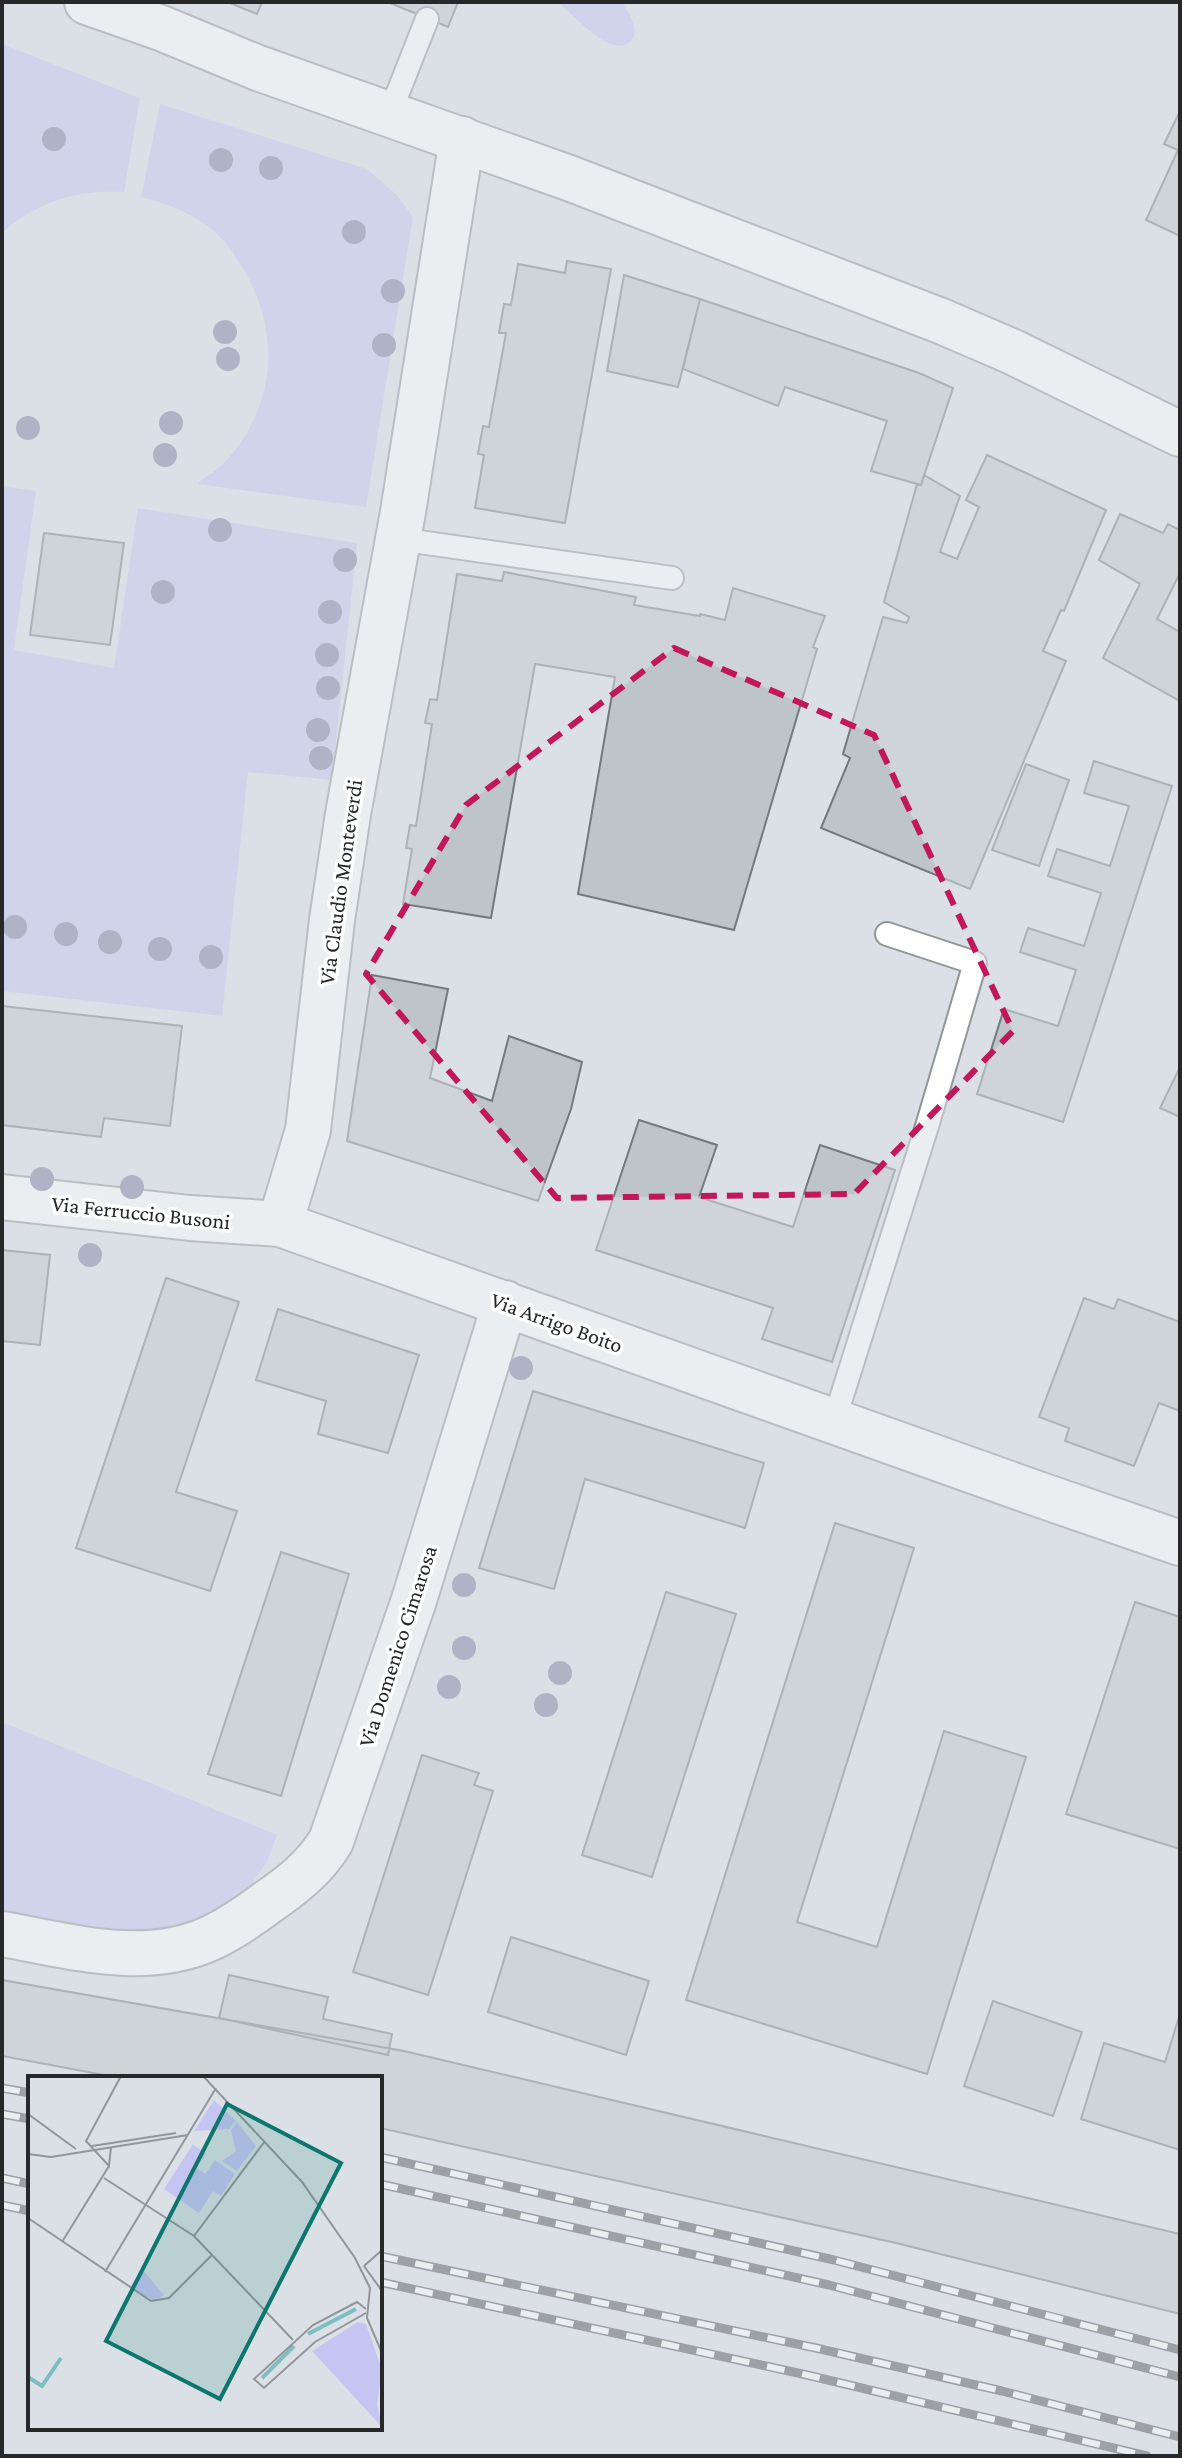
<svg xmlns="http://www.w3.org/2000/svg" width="1182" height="2458" viewBox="0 0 1182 2458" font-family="'Crimson Pro',serif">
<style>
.green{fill:#c4c6f1}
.building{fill:#bec5c8;stroke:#737a7c;stroke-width:2}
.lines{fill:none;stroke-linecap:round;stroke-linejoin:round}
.service-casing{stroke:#91969a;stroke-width:26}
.minor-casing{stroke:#91969a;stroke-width:48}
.secondary-casing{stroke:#91969a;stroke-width:48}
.service{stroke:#fff;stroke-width:22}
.minor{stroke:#fff;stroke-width:44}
.secondary{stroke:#fff;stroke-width:44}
.rail-casing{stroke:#535659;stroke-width:9}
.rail{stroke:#fff;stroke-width:6;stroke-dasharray:18;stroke-linecap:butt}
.tree{fill:#7c7d9e}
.marked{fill:none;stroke:#c2185b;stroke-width:6;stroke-dasharray:16 10;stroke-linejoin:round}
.labels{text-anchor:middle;stroke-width:7;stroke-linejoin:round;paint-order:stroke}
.street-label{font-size:22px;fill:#26282a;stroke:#fff}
.inset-river{fill:none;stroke:#7fbec0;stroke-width:4}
.inset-road{fill:none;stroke:#92969a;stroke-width:2}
.view{fill:#0f766e;fill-opacity:0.15;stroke:#0f766e;stroke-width:4}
.inset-edge{fill:none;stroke:#26282a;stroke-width:4}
</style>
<rect width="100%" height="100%" fill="#dae0e5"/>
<path class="green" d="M 558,2 L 622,2 C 629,14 645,37 625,45 C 619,47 611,45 606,42 C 589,33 573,15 558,2 Z
M 2,44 L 140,98 L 124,192 C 78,189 37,202 2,233 Z
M 160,104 L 367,169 L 397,195 L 413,217 L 366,507 L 198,484 C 203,477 211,475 217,469 C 235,454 250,431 258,409 C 282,350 262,286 222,239 C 202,217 170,204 141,197 Z
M 2,486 L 36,491 L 14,650 L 114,668 L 138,508 L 357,543 L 332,780 L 248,772 L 222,1016 L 2,991 Z
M 2,1722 L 277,1835 L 267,1862 L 253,1882 L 222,1913 L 151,1944 L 2,1921 Z"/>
<path class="building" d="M 228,2 L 262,2 L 257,14 Z
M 388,2 L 458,2 L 448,27 Z
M 1180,111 L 1180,236 L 1146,220 L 1178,150 L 1164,144 Z
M 567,261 L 611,269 L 565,523 L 475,508 L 484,455 L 478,454 L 483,426 L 489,427 L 506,333 L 499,333 L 504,304 L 511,305 L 518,264 L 565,273 Z
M 624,275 L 700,299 L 678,387 L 607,371 Z
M 700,299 L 919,373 L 953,388 L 921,485 L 871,471 L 887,421 L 785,387 L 778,406 L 683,369 Z
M 987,455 L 1106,510 L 1064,611 L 1061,610 L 1043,651 L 1066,661 L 970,889 L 821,828 L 850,758 L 843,754 L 883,617 L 907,623 L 909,617 L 884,602 L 917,484 L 921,485 L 924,475 L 960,496 L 940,552 L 957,559 L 979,507 L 966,500 Z
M 1120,514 L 1163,533 L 1168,524 L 1180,530 L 1180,573 L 1157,619 L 1180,632 L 1180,701 L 1103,658 L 1140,584 L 1099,560 Z
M 44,533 L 124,543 L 110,645 L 30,635 Z
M 504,572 L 636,597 L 634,605 L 700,616 L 700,614 L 725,620 L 733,588 L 825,616 L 813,647 L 817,649 L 734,930 L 578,894 L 615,677 L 535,664 L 491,918 L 403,904 L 412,849 L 406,848 L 410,825 L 416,826 L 432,724 L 425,723 L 430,699 L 437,700 L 457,574 L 502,581 Z
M 1094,761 L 1172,786 L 1063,1122 L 977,1094 L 1004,1009 L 1058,1026 L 1076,970 L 1020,952 L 1028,928 L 1084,946 L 1101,893 L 1048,876 L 1057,849 L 1110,866 L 1129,806 L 1084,793 Z
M 1026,764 L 1069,780 L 1039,866 L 992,850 Z
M 372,975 L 448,989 L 430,1078 L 492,1101 L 509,1036 L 582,1062 L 571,1109 L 538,1201 L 347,1141 Z
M 2,1006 L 182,1026 L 170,1126 L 104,1118 L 101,1137 L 2,1125 Z
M 1179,1069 L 1180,1069 L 1180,1117 L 1160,1108 Z
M 639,1120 L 717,1145 L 699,1197 L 793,1227 L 820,1145 L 895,1170 L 832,1362 L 762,1339 L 773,1308 L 596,1250 Z
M 2,1250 L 50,1255 L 40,1345 L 2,1341 Z
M 166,1278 L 239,1302 L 176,1492 L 237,1511 L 210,1591 L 76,1548 Z
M 1084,1298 L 1114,1309 L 1118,1299 L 1180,1322 L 1180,1411 L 1159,1403 L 1134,1466 L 1065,1441 L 1069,1428 L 1039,1417 Z
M 278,1309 L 419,1355 L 388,1453 L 318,1434 L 326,1401 L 256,1380 Z
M 533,1391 L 764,1463 L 745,1528 L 585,1479 L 554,1589 L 479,1568 Z
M 835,1523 L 914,1548 L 797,1922 L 877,1947 L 944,1731 L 1026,1757 L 927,2074 L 686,2000 Z
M 281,1552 L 349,1574 L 281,1796 L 208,1774 Z
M 666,1592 L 736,1614 L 652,1877 L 582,1855 Z
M 1135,1602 L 1180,1617 L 1180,1849 L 1066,1814 Z
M 422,1755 L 479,1773 L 474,1785 L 493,1791 L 428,1995 L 353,1972 Z
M 511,1937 L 649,1981 L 626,2055 L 488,2012 Z
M 229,1975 L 328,1997 L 323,2019 L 392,2034 L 388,2055 L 219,2018 Z
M 2,1980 L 404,2051 L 1180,2234 L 1180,2314 L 896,2243 L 380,2128 L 380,2078 L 120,2078 L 2,2056 Z
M 993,2001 L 1082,2032 L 1053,2116 L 964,2086 Z
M 1180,2014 L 1180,2150 L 1081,2119 L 1104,2043 L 1165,2062 Z"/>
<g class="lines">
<g class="service-casing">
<path id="service" d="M 389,115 L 427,19
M 398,539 L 672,578
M 834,1421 L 928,1123 L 975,963 L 887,934"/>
</g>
<g class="minor-casing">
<path id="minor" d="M 2,1197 L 190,1218 L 280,1224 L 1035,1493 L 1180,1543
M 280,1224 L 308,1130 L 332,920 L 348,814 L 403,512 L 462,139
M 2,1934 C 71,1946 146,1969 213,1937 C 231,1928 249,1916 265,1904 C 291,1886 314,1869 331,1841 L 414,1600 L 505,1303"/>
</g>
<g class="secondary-casing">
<path id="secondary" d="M 87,2 L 161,28 L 258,68 L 569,178 L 941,321 L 1013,352 L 1180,434"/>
</g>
<use href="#service" class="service"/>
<use href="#minor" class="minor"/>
<use href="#secondary" class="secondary"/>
<g class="rail-casing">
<path id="rail" d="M 2,2088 L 30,2093
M 2,2114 L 30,2119
M 380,2157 L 834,2260 L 1180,2350
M 2,2178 L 30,2184
M 380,2184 L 829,2285 L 1180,2377
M 2,2205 L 30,2211
M 380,2256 L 816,2348 L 1002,2391 L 1180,2437
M 380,2282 L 807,2375 L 1147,2456"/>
</g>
<use href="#rail" class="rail"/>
</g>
<g class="tree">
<circle cx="54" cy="139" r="12"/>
<circle cx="221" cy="160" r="12"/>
<circle cx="271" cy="168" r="12"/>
<circle cx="354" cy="232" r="12"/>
<circle cx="393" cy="291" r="12"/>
<circle cx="225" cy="332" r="12"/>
<circle cx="384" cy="345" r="12"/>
<circle cx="228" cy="359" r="12"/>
<circle cx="171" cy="423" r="12"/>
<circle cx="28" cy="428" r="12"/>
<circle cx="165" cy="455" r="12"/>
<circle cx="220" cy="530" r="12"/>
<circle cx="345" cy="560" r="12"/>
<circle cx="163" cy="592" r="12"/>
<circle cx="330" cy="612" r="12"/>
<circle cx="327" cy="655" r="12"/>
<circle cx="328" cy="688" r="12"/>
<circle cx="318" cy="730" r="12"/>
<circle cx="321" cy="758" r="12"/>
<circle cx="15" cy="927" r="12"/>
<circle cx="66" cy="934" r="12"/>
<circle cx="110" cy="942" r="12"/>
<circle cx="160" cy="949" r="12"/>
<circle cx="211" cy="957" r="12"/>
<circle cx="42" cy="1179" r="12"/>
<circle cx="132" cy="1187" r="12"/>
<circle cx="90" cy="1255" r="12"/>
<circle cx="521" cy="1368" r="12"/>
<circle cx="464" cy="1585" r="12"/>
<circle cx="464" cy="1648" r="12"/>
<circle cx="560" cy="1673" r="12"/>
<circle cx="449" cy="1687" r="12"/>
<circle cx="546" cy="1705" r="12"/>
</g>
<path d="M0 0H1182V2458H0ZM 674,648 L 874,735 L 1013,1031 L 854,1194 L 557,1198 L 366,974 L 466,805 Z" fill="#dae0e5" fill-opacity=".55" fill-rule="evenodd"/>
<path class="marked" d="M 674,648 L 874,735 L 1013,1031 L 854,1194 L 557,1198 L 366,974 L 466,805 Z"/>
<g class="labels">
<g class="street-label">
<text transform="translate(340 882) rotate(-82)" y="8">Via Claudio Monteverdi</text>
<text transform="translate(141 1212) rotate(6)" y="8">Via Ferruccio Busoni</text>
<text transform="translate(557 1322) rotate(20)" y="8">Via Arrigo Boito</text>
<text transform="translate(397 1646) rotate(-72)" y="8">Via Domenico Cimarosa</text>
</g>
</g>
<g transform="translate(28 2076)">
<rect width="354" height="354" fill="#dae0e5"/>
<path d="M 186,24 L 208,45 L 202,53 L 166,55 ZM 209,46 L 228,70 L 209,95 L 194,85 L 208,75 L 203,54 ZM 165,68 L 178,78 L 169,92 L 177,98 L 187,84 L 207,98 L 193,120 L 185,115 L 171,137 L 136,113 ZM 114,193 L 136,219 L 131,222 L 125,224 L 102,211 ZM 330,246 L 338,248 L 354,294 L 349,328 L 354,351 L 284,275 Z" fill="#c4c6f1"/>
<path class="inset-river" d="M 280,258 L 328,233M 0,301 L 14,310 L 33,282M 234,302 L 266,270"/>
<path class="inset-road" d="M 175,0 L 274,106 L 327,182 L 342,212 L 339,242 L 354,277M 0,38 L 48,73M 64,70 L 148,57M 83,71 L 81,90 L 58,65 L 93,0M 0,78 L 23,81 L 160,59M 76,102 L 166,160 L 265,264M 0,142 L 123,225 L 141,222 L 184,179M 166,160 L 237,65M 34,166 L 81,90M 336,190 L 354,174M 336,190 L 354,215M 77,196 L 188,12M 338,233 L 329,226 L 285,249 L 226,303 L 236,312 L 287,266 L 338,237"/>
<path class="view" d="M 199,28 L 313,87 L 192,323 L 78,265 Z"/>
<rect width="354" height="354" class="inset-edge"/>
</g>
<rect width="1182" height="2458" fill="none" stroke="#26282a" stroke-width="8"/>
</svg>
